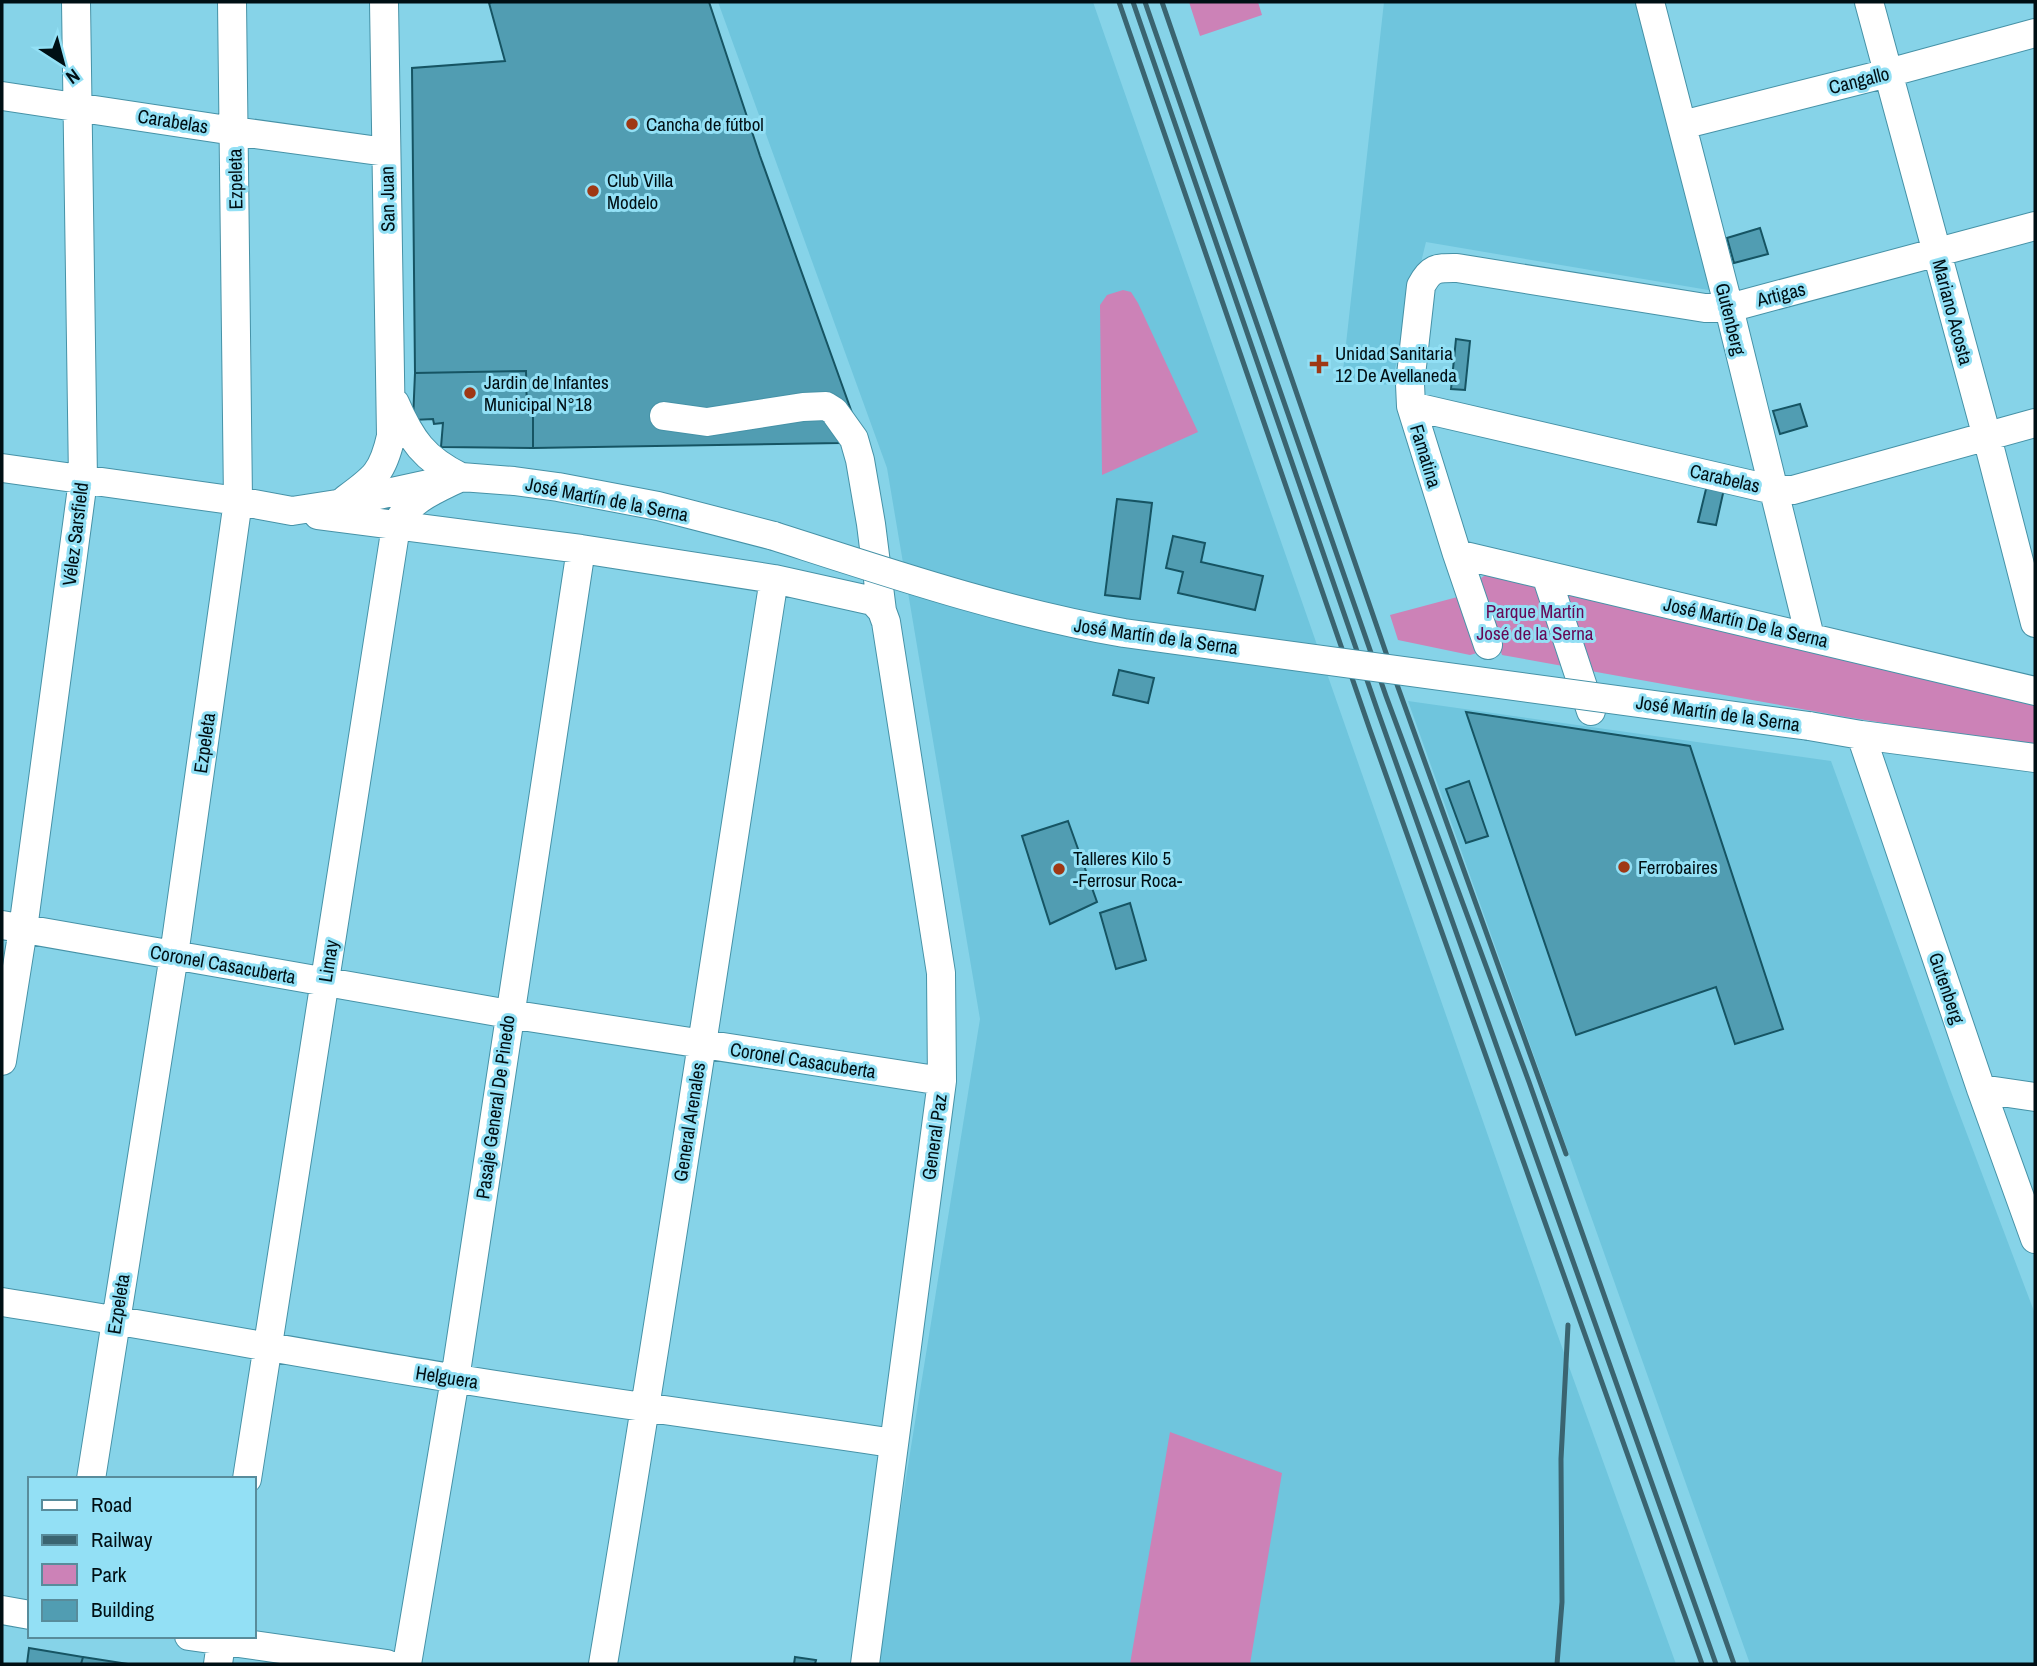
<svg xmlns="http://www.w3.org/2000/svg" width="2037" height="1666" viewBox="0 0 2037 1666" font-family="'Archivo Narrow',sans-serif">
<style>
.built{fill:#6fc5dd}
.green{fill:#cc82b7}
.building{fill:#519db2;stroke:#165463;stroke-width:2}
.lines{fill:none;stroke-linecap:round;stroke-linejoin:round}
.minor-casing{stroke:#4692a7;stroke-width:30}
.minor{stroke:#fff;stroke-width:28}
.rail{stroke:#3a6470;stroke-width:5}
.minor-bridge-casing{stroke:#4692a7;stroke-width:30;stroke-linecap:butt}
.minor-bridge{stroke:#fff;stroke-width:28}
.poi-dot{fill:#9f3815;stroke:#93e0f5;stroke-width:2.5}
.labels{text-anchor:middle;stroke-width:6;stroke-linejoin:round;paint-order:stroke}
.street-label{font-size:19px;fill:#000f14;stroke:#93e0f5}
.poi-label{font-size:19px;fill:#000f14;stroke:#93e0f5;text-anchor:start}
.park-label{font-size:19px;fill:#670856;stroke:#93e0f5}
</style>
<rect width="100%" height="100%" fill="#86d3e8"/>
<path class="built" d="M 718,2 L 1093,2 L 1554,1325 L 1676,1664 L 876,1664 L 980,1019 L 887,468 Z
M 1384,2 L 1641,2 L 1720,292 L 1426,242 L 1391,385 L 1342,380 Z
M 1408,701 L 1831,761 L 1950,1089 L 2035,1314 L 2035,1664 L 1750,1664 Z"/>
<path class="green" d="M 1189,2 L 1258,2 L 1262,15 L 1200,36 Z
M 1123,290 L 1131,292 L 1138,303 L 1198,432 L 1102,475 L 1100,305 L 1107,295 Z
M 1487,574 L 2035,699 L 2035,747 L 1846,717 L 1502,655 L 1479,584 L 1481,578 Z
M 1465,595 L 1480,648 L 1477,653 L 1470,655 L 1398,640 L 1390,615 Z
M 1170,1432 L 1282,1473 L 1250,1664 L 1130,1664 Z"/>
<path class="building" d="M 492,2 L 709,2 L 760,156 L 861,438 L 841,443 L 533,448 L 533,414 L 527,413 L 526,371 L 415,373 L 412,68 L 505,61 L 489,3 Z
M 1760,228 L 1768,254 L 1734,263 L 1727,238 Z
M 1456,339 L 1470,341 L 1465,390 L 1451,389 Z
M 526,371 L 527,413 L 533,414 L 533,448 L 441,447 L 443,423 L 434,424 L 433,419 L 413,420 L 415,373 Z
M 1800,404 L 1807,426 L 1780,434 L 1773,411 Z
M 1707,485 L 1724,489 L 1716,525 L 1698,522 Z
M 1117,499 L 1152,503 L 1140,599 L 1105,595 Z
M 1173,536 L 1205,543 L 1201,562 L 1263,576 L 1255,610 L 1178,593 L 1183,572 L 1166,568 Z
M 1119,670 L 1154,678 L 1148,703 L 1113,695 Z
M 1466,712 L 1690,746 L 1783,1029 L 1735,1044 L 1716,987 L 1576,1035 Z
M 1469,781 L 1488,836 L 1466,843 L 1446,789 Z
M 1068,821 L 1097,902 L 1050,924 L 1022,836 Z
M 1130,903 L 1146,960 L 1116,969 L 1100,913 Z
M 29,1648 L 83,1657 L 81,1664 L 27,1664 Z
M 83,1657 L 128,1664 L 81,1664 Z
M 795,1657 L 816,1660 L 815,1664 L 794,1664 Z"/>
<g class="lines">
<g class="minor-casing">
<path id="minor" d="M 1650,2 L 1729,308 L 1810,637
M 1869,2 L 1987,437 L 2035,623
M 2,96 L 234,131 L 386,152
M 1682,125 L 1888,73 L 2035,33
M 395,403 C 411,440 424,459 461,477
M 1411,406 L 1774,490 L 1793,490 L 2035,423
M 664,416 L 707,422 L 803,407 L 826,406 L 834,411 L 854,439 L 860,460 L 871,524 L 882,611 L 886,622 L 941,973 L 942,1081 L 865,1664
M 2,468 L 238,501 L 292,511 L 337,504 L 461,477 L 514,481 L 558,487 L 658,506 L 774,536
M 346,499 C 375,478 383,472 391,436 L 384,2
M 318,515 L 581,549 L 774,579 L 873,601 L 882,611
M 1457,554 L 2035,691
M 1546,575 L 1591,711
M 1488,645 L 1457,554 L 1411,406 L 1410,384 L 1421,286 C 1431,267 1437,268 1457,268 L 1705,308 L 1729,308 L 2035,226
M 1809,726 L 1861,735 L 2035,758
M 1861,735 L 1981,1089 L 2035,1239
M 2,925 L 509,1014 L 942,1081
M 2,1061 L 23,929 L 83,480 L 76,2
M 1981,1089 L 2035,1097
M 2,1302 C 152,1325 302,1354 452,1378 C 599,1402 746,1421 893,1443
M 91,1479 L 174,955 L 238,501 L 232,2
M 247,1479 L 396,526 C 407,500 437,489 461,477
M 2,1610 L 30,1615
M 189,1636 L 387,1664
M 218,1664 L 222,1636
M 407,1664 L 455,1379 L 581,549
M 603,1664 C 664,1303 717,941 774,579"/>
</g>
<use href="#minor" class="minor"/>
<path class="rail" d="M 1119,2 L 1370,730 L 1702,1664
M 1133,2 L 1378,712 L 1716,1664
M 1145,2 L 1386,696 L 1529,1082 L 1734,1664
M 1162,2 L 1395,679 L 1566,1154
M 1557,1664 L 1562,1602 L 1561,1459 L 1568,1325"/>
<g class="minor-bridge-casing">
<path id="minor-bridge" d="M 774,536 C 889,573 1004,612 1124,633 L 1809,726"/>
</g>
<use href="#minor-bridge" class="minor-bridge"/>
</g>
<g class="poi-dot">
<circle cx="632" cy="124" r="7"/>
<circle cx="593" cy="191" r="7"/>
<path d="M1315.5 353.5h7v7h7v7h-7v7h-7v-7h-7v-7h7z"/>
<circle cx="470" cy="393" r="7"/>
<circle cx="1624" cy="867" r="7"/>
<circle cx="1059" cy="869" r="7"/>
</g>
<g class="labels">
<g class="street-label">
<text transform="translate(1859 80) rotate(-14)" y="7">Cangallo</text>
<text transform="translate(173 121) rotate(9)" y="7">Carabelas</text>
<text transform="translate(235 179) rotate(-91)" y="7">Ezpeleta</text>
<text transform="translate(387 199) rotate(-91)" y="7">San Juan</text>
<text transform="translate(1781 294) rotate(-14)" y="7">Artigas</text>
<text transform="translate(1953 312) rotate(75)" y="7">Mariano Acosta</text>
<text transform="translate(1731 319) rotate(76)" y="7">Gutenberg</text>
<text transform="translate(1426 456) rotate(73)" y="7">Famatina</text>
<text transform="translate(1725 478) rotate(13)" y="7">Carabelas</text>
<text transform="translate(607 499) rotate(11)" y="7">José Martín de la Serna</text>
<text transform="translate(75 534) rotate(-83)" y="7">Vélez Sarsfield</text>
<text transform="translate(1746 622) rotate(13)" y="7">José Martín De la Serna</text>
<text transform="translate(1156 636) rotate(8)" y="7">José Martín de la Serna</text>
<text transform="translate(1718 713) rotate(8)" y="7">José Martín de la Serna</text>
<text transform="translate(204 743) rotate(-82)" y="7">Ezpeleta</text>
<text transform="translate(328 961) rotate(-81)" y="7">Limay</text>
<text transform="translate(223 964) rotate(10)" y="7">Coronel Casacuberta</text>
<text transform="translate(1947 988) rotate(71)" y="7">Gutenberg</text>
<text transform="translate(803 1060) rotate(9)" y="7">Coronel Casacuberta</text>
<text transform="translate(495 1107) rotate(-82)" y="7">Pasaje General De Pinedo</text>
<text transform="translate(689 1122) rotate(-81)" y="7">General Arenales</text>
<text transform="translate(934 1137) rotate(-82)" y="7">General Paz</text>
<text transform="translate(118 1304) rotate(-81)" y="7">Ezpeleta</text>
<text transform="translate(447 1377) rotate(9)" y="7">Helguera</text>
</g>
<g class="poi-label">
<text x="646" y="131">Cancha de fútbol</text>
<text x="607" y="187">Club Villa<tspan x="607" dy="22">Modelo</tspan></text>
<text x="1335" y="360">Unidad Sanitaria<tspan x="1335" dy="22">12 De Avellaneda</tspan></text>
<text x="484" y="389">Jardin de Infantes<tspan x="484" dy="22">Municipal N°18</tspan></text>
<text x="1073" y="865">Talleres Kilo 5<tspan x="1073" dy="22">-Ferrosur Roca-</tspan></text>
<text x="1638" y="874">Ferrobaires</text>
</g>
<g class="park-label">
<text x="1535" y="618">Parque Martín<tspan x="1535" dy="22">José de la Serna</tspan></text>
</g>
</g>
<rect width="2037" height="1666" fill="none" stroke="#000f14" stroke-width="7"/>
<rect x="28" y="1477" width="228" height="161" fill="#93e0f5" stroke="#588c9b" stroke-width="2"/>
<rect x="42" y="1500" width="35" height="10" fill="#ffffff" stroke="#588c9b" stroke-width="2"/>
<text x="91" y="1512" font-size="21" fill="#000f14">Road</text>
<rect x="42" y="1535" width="35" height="10" fill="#3a6470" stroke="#588c9b" stroke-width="2"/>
<text x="91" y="1547" font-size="21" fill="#000f14">Railway</text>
<rect x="42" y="1564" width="35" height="21" fill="#cc82b7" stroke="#588c9b" stroke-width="2"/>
<text x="91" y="1582" font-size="21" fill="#000f14">Park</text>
<rect x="42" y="1600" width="35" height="21" fill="#519db2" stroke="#588c9b" stroke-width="2"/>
<text x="91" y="1617" font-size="21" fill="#000f14">Building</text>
<g transform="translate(63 63) rotate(144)" stroke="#93e0f5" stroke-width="5" paint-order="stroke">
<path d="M0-5L12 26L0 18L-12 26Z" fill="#000f14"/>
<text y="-10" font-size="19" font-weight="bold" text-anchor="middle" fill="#000f14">N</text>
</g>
</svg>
